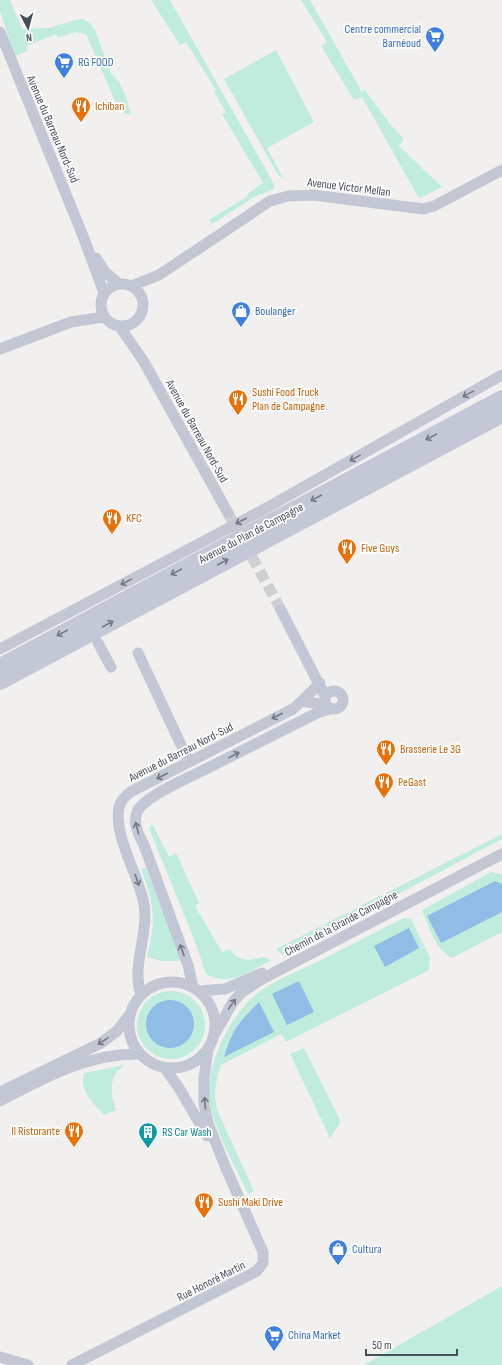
<svg xmlns="http://www.w3.org/2000/svg" width="502" height="1365" viewBox="0 0 502 1365" font-family="'Sofia Sans Condensed',sans-serif">
<style>
.green{fill:#c0ecdd}
.water{fill:#90bde6}
.lines{fill:none;stroke-linecap:round;stroke-linejoin:round}
.street-tunnel{stroke:#cfcfd1;stroke-width:11;stroke-dasharray:11 5.5;stroke-linecap:butt}
.street{stroke:#c3c7d3;stroke-width:11}
.secondary{stroke:#c3c7d6;stroke-width:16}
.oneway{stroke:#737885}
.oneway2{stroke:#737886}
.labels{text-anchor:middle;stroke-width:3.5;stroke-linejoin:round;paint-order:stroke}
.shop-label{font-size:12px;fill:#366cbe;stroke:#fff;text-anchor:start}
.food-label{font-size:12px;fill:#c56008;stroke:#fff;text-anchor:start}
.street-label{font-size:12px;fill:#484d5b;stroke:#fff}
.culture-label{font-size:12px;fill:#0d838f;stroke:#fff;text-anchor:start}
</style>
<rect width="100%" height="100%" fill="#f1f0ef"/>
<path class="green" d="M 0,0 L 10,0 L 22,29 L 49,28 L 75,20 L 83,19 L 90,23 L 95,30 L 111,73 L 119,82 L 126,97 L 131,114 L 126,114 L 118,108 L 86,34 L 75,32 L 58,38 L 56,34 L 26,46 L 28,51 L 15,56 L 0,11 Z
M 151,0 L 170,0 L 274,184 L 274,189 L 256,196 L 212,224 L 209,220 L 248,196 L 247,194 L 263,183 L 222,114 L 226,112 L 214,92 L 216,90 L 186,42 L 180,45 Z
M 301,0 L 310,0 L 362,92 L 365,90 L 390,124 L 404,139 L 399,146 L 442,187 L 420,198 L 417,195 L 362,97 L 354,100 L 321,46 L 327,42 Z
M 276,50 L 314,122 L 267,148 L 283,178 L 278,175 L 224,79 Z
M 150,825 L 153,825 L 169,857 L 176,853 L 199,903 L 195,906 L 222,952 L 230,949 C 239,963 250,960 264,957 L 272,960 C 251,970 229,988 206,974 L 194,939 L 150,831 Z
M 502,834 L 502,839 L 283,955 L 276,949 Z
M 146,868 L 182,961 L 162,961 L 147,957 C 156,920 155,905 141,869 Z
M 491,872 L 502,874 L 502,932 L 452,958 C 435,950 429,927 422,910 Z
M 404,918 L 411,919 L 430,958 L 429,970 L 286,1042 L 281,1034 L 221,1065 C 216,1081 213,1094 217,1110 L 254,1191 L 248,1194 C 234,1163 215,1133 209,1099 C 205,1068 230,1016 254,996 C 271,982 295,972 315,963 C 345,948 374,933 404,918 Z
M137 1025a34 34 0 1 1 68 0a34 34 0 1 1-68 0Z
M 304,1048 L 339,1118 L 340,1123 L 330,1138 L 290,1054 Z
M 125,1065 C 108,1076 110,1092 116,1110 L 104,1115 C 93,1103 79,1091 84,1073 Z
M 502,1286 L 502,1365 L 364,1365 Z"/>
<path class="water" d="M 495,881 L 502,884 L 502,912 L 441,943 L 427,916 Z
M 409,928 L 419,948 L 385,967 L 374,946 Z
M 299,981 L 314,1012 L 287,1025 L 272,994 Z
M146 1024a24 24 0 1 1 48 0a24 24 0 1 1-48 0Z
M 259,1002 L 274,1032 L 224,1057 C 233,1029 238,1023 259,1002 Z"/>
<g class="lines">
<path class="street-tunnel" d="M 228,513 L 281,610"/>
<path class="street" d="M 0,32 L 83,236 L 104,293
M 96,258 L 105,272 L 119,284
M101 305a21 21 0 1 1 42 0a21 21 0 1 1-42 0Z
M 131,286 L 159,275 L 270,201 L 288,196 L 313,195 L 423,209 L 434,206 L 502,170
M 120,327 L 144,362 L 228,513
M 0,349 L 71,322 L 104,317
M 281,610 L 325,696
M 98,643 L 111,667
M 0,649 L 261,511 L 502,375
M 138,653 L 189,762
M325 700a9 9 0 1 1 18 0a9 9 0 1 1-18 0Z
M 302,701 L 320,683
M129 1025a43 43 0 1 1 86 0a43 43 0 1 1-86 0Z
M 193,987 L 188,965 L 144,845 C 138,834 132,822 138,810 C 147,795 192,776 208,768 C 244,750 281,731 317,713 L 330,709
M 199,991 L 225,989 L 262,973
M 141,995 C 131,965 149,935 144,904 C 139,875 113,836 119,807 C 121,800 126,795 132,791 L 293,709 L 302,701 L 326,705
M 213,1037 L 233,1002 L 241,993 L 262,979 L 502,854
M 164,1067 L 179,1088 L 207,1136
M 0,1092 L 101,1043 L 117,1031 L 130,1014
M 0,1101 C 44,1078 88,1053 140,1054
M 0,1357 L 28,1365
M 72,1365 L 257,1271 L 263,1263 L 263,1252 L 225,1166 L 208,1123 L 204,1104 L 204,1078 L 208,1049"/>
<path class="secondary" d="M 0,666 L 502,398
M 0,682 L 502,415"/>
</g>
<defs><path id="oneway-shaft" d="M-6 0H5M1.5-3L5.5 0L1.5 3" fill="none" stroke-width="1.6" stroke-linecap="round" stroke-linejoin="round"/></defs>
<g class="oneway">
<use href="#oneway-shaft" transform="translate(468 394) rotate(151)"/>
<use href="#oneway-shaft" transform="translate(355 458) rotate(151)"/>
<use href="#oneway-shaft" transform="translate(241 521) rotate(152)"/>
<use href="#oneway-shaft" transform="translate(126 582) rotate(152)"/>
<use href="#oneway-shaft" transform="translate(277 716) rotate(153)"/>
<use href="#oneway-shaft" transform="translate(234 755) rotate(-27)"/>
<use href="#oneway-shaft" transform="translate(162 776) rotate(153)"/>
<use href="#oneway-shaft" transform="translate(137 828) rotate(-105)"/>
<use href="#oneway-shaft" transform="translate(137 880) rotate(71)"/>
<use href="#oneway-shaft" transform="translate(182 950) rotate(-110)"/>
<use href="#oneway-shaft" transform="translate(232 1004) rotate(-55)"/>
<use href="#oneway-shaft" transform="translate(103 1041) rotate(148)"/>
<use href="#oneway-shaft" transform="translate(205 1103) rotate(-94)"/>
</g>
<g class="oneway2">
<use href="#oneway-shaft" transform="translate(431 437) rotate(152)"/>
<use href="#oneway-shaft" transform="translate(316 498) rotate(152)"/>
<use href="#oneway-shaft" transform="translate(223 562) rotate(-28)"/>
<use href="#oneway-shaft" transform="translate(176 572) rotate(152)"/>
<use href="#oneway-shaft" transform="translate(108 624) rotate(-28)"/>
<use href="#oneway-shaft" transform="translate(62 633) rotate(152)"/>
</g>
<defs>
<g id="supermarket-pin" transform="scale(1)"><path d="M0 17L-7.5 6A9.5 9.5 0 1 1 7.5 6Z" fill="#3f7fe0" stroke="#fff"/><path d="M-6-5.5h2.5l.6 2H6L4.5 2H-2.5L-4.4-4H-6ZM-1.5 3.2a1.3 1.3 0 1 0 .1 0ZM3 3.2a1.3 1.3 0 1 0 .1 0Z" fill="#fff"/></g>
<g id="restaurant-pin" transform="scale(1)"><path d="M0 17L-7.5 6A9.5 9.5 0 1 1 7.5 6Z" fill="#e8710a" stroke="#fff"/><path d="M-5-6h1v4h1v-4h1v4h1v-4h1v5L-1.5 .5V6h-2V.5L-5-1ZM5-6V6H3V1.5H1.5Q1.5-4 5-6Z" fill="#fff"/></g>
<g id="shop-pin" transform="scale(1)"><path d="M0 17L-7.5 6A9.5 9.5 0 1 1 7.5 6Z" fill="#3f7fe0" stroke="#fff"/><path d="M-5-2.5h2.3a2.7 3.5 0 0 1 5.4 0H5L5.5 6h-11ZM-1.5-2.5h3a1.5 2.3 0 0 0-3 0Z" fill="#fff"/></g>
<g id="building-pin" transform="scale(1)"><path d="M0 17L-7.5 6A9.5 9.5 0 1 1 7.5 6Z" fill="#0f9aa8" stroke="#fff"/><path d="M-4-6H4V6H1V3H-1V6H-4ZM-2.5-4.3h1.7v1.8h-1.7ZM.8-4.3h1.7v1.8H.8ZM-2.5-1h1.7V.8h-1.7ZM.8-1h1.7V.8H.8Z" fill="#fff"/></g>
</defs>
<g fill-rule="evenodd">
<use href="#supermarket-pin" x="435" y="36"/>
<use href="#supermarket-pin" x="64" y="62"/>
<use href="#restaurant-pin" x="81" y="106"/>
<use href="#shop-pin" x="241" y="311"/>
<use href="#restaurant-pin" x="238" y="399"/>
<use href="#restaurant-pin" x="112" y="518"/>
<use href="#restaurant-pin" x="347" y="548"/>
<use href="#restaurant-pin" x="386" y="749"/>
<use href="#restaurant-pin" x="384" y="782"/>
<use href="#restaurant-pin" x="74" y="1131"/>
<use href="#building-pin" x="148" y="1132"/>
<use href="#restaurant-pin" x="204" y="1202"/>
<use href="#shop-pin" x="338" y="1249"/>
<use href="#supermarket-pin" x="274" y="1335"/>
</g>
<g class="labels">
<g class="shop-label">
<text x="421" y="33" text-anchor="end">Centre commercial<tspan x="421" dy="14">Barnéoud</tspan></text>
<text x="78" y="66">RG FOOD</text>
<text x="255" y="315">Boulanger</text>
<text x="352" y="1253">Cultura</text>
<text x="288" y="1339">China Market</text>
</g>
<g class="food-label">
<text x="95" y="110">Ichiban</text>
<text x="252" y="396">Sushi Food Truck<tspan x="252" dy="14">Plan de Campagne</tspan></text>
<text x="126" y="522">KFC</text>
<text x="361" y="552">Five Guys</text>
<text x="400" y="753">Brasserie Le 3G</text>
<text x="398" y="786">PeGast</text>
<text x="60" y="1135" text-anchor="end">Il Ristorante</text>
<text x="218" y="1206">Sushi Maki Drive</text>
</g>
<g class="street-label">
<text transform="translate(53 129) rotate(67)" y="4">Avenue du Barreau Nord-Sud</text>
<text transform="translate(349 187) rotate(7)" y="4">Avenue Victor Mellan</text>
<text transform="translate(197 431) rotate(61)" y="4">Avenue du Barreau Nord-Sud</text>
<text transform="translate(251 533) rotate(-28)" y="4">Avenue du Plan de Campagne</text>
<text transform="translate(181 752) rotate(-27)" y="4">Avenue du Barreau Nord-Sud</text>
<text transform="translate(341 923) rotate(-28)" y="4">Chemin de la Grande Campagne</text>
<text transform="translate(211 1281) rotate(-27)" y="4">Rue Honoré Martin</text>
</g>
<g class="culture-label">
<text x="162" y="1136">RS Car Wash</text>
</g>
</g>
<g transform="translate(28 28) rotate(174)" stroke="#ffffff" stroke-width="3" paint-order="stroke">
<path d="M0-3L7 15L0 10L-7 15Z" fill="#484d5b"/>
<text y="-6" font-size="11" font-weight="bold" text-anchor="middle" fill="#484d5b">N</text>
</g>
<path d="M366 1349v6h91v-6" fill="none" stroke="#484d5b" stroke-width="2"/>
<text x="372" y="1349" font-size="12" fill="#484d5b" stroke="#ffffff" stroke-width="3" paint-order="stroke">50 m</text>
</svg>
